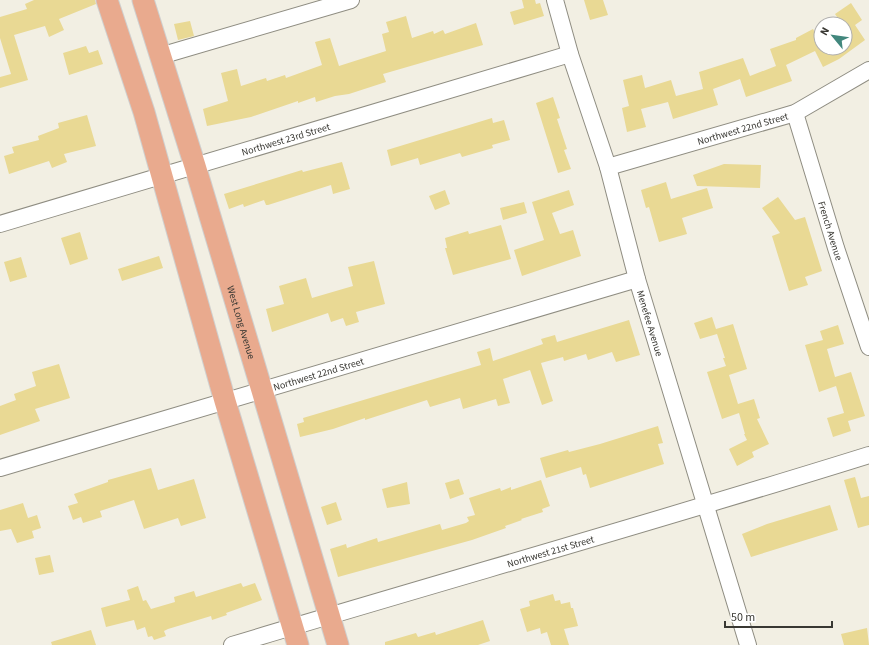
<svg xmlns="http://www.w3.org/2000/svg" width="869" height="645" viewBox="0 0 869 645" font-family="'Source Sans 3',sans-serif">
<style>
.building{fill:#e9d994}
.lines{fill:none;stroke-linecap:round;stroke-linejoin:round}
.minor-casing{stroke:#8f8d82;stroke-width:18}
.major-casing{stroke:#cfcfce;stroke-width:23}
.minor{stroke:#fff;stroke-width:16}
.major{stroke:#e9aa8e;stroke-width:21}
.labels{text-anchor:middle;stroke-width:4;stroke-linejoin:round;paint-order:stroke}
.street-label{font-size:10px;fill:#393833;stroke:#fff}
</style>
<rect width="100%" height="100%" fill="#f2efe3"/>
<path class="building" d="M 34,0 L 95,0 L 96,4 L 59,19 L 64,30 L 49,37 L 45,26 L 14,35 L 28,80 L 0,88 L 0,77 L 11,74 L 0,38 L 0,17 L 27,9 L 25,4 Z
M 522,0 L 535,0 L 536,4 L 540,3 L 544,16 L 514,25 L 510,12 L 524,8 Z
M 584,0 L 603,0 L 608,15 L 590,20 Z
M 851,3 L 862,20 L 855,25 L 865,40 L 839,59 L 823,67 L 815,51 L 786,65 L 792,81 L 746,97 L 740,79 L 713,89 L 718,105 L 673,119 L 668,102 L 641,109 L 646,127 L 627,132 L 622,108 L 629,106 L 623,80 L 642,75 L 645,88 L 671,80 L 676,96 L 703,89 L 699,72 L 743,58 L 750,76 L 776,66 L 770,49 L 796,40 L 796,38 L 813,29 L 821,44 L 820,48 L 845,48 L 845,24 L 842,24 L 835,14 Z
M 406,16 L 412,38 L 433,31 L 434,34 L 443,30 L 445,34 L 476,23 L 483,45 L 383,74 L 386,82 L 349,94 L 335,96 L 316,102 L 315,97 L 298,103 L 298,101 L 251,117 L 207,126 L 203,109 L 228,101 L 221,73 L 237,69 L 241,86 L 266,78 L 267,81 L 285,75 L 286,78 L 322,65 L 315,42 L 330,38 L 339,66 L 386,51 L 382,34 L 389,32 L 386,22 Z
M 190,21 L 194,36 L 178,40 L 174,24 Z
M 86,46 L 89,53 L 98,50 L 103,64 L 69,75 L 63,53 Z
M 553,97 L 560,118 L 557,119 L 567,149 L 564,150 L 571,169 L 558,173 L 536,103 Z
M 87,115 L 96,146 L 64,154 L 67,162 L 52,168 L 49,161 L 9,174 L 4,156 L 14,153 L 12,147 L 39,140 L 38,136 L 59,128 L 58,123 Z
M 492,118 L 493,123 L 504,120 L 510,140 L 492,145 L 493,148 L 462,157 L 460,153 L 420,165 L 418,158 L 391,166 L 387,150 Z
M 342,162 L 350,189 L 333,194 L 331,185 L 268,205 L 266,205 L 264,200 L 244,207 L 243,204 L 229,209 L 224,194 L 302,170 L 303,172 Z
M 724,164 L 761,165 L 760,188 L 697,186 L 693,175 Z
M 666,182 L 671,199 L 707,188 L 713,208 L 682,218 L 687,234 L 659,242 L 649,207 L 646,208 L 641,190 Z
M 445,190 L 450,204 L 435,210 L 429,196 Z
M 569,190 L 574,205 L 552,213 L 560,234 L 573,230 L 581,256 L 522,276 L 514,250 L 544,240 L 532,202 Z
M 778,197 L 795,220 L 805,217 L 822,271 L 805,277 L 808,285 L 789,291 L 772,236 L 780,233 L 762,208 Z
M 524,202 L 527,213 L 503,220 L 500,208 Z
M 501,225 L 511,259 L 453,275 L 445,248 L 447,248 L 445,238 L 468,231 L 469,234 Z
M 80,232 L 88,259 L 70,265 L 61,238 Z
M 159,256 L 163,268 L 122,281 L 118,269 Z
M 21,257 L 27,277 L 10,282 L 4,262 Z
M 374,261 L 385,304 L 356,312 L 359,322 L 346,326 L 343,318 L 331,322 L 328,313 L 272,332 L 266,309 L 284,304 L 279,286 L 306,278 L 312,298 L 353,286 L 348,267 Z
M 712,317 L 716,329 L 733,324 L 747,369 L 729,375 L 738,404 L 754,399 L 760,418 L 757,419 L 769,444 L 752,452 L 754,457 L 737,466 L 729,449 L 747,440 L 744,434 L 745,434 L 739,413 L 722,419 L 707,372 L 726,366 L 723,358 L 725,358 L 717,334 L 700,339 L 694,323 Z
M 629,320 L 640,355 L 616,362 L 612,352 L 588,360 L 586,354 L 564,361 L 563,357 L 541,363 L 553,401 L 542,405 L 530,370 L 503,379 L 510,403 L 498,406 L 496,399 L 463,409 L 460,398 L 430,407 L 427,400 L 365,420 L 365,418 L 333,429 L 300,437 L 297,424 L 304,422 L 303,418 L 481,365 L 477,352 L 490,348 L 493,361 L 543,344 L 541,339 L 555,335 L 557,342 Z
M 838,325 L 844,344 L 827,349 L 835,377 L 851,372 L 865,416 L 848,421 L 851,431 L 833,437 L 827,418 L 844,413 L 836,386 L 819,392 L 805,345 L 823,340 L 820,331 Z
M 59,364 L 70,398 L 35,409 L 40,421 L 0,435 L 0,406 L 16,400 L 14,394 L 36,386 L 32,372 Z
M 658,426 L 663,443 L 658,444 L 664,464 L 590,488 L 586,474 L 583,475 L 581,467 L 546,478 L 540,458 L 568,450 L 569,452 L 600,444 Z
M 151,468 L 158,490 L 194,479 L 206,518 L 181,526 L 178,518 L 144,529 L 134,500 L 100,511 L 102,517 L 83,523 L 81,517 L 73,520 L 68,506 L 78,503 L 74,494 L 108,482 L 108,480 Z
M 855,477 L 861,498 L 869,496 L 869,525 L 858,528 L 844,480 Z
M 459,479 L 464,494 L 450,499 L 445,483 Z
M 541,480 L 550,506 L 542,509 L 543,512 L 521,519 L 522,520 L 505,526 L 506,528 L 472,540 L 338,577 L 330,549 L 346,544 L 347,548 L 377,538 L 378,542 L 440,524 L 442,530 L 466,523 L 469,521 L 467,517 L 475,515 L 469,498 L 500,488 L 501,491 L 511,487 L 511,490 Z
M 407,482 L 410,504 L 387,508 L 382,489 Z
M 336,502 L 342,520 L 327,525 L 321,507 Z
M 23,503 L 28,518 L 37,515 L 41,528 L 32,531 L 34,538 L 17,543 L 11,529 L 0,531 L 0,510 Z
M 830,505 L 838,530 L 751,557 L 742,534 L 767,524 Z
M 50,555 L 54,572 L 39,575 L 35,558 Z
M 241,583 L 243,587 L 255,583 L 262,600 L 226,613 L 227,615 L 212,620 L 211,616 L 168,629 L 164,631 L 166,636 L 154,640 L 152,636 L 148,637 L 145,627 L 137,630 L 134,620 L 106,627 L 101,608 L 130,600 L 127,590 L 138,586 L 143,601 L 146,600 L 151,609 L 175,602 L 174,597 L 194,591 L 196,597 Z
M 553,594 L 555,601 L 560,600 L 561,604 L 570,602 L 571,608 L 573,608 L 578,626 L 564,629 L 569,645 L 551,645 L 547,632 L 541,634 L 540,628 L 527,632 L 520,609 L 530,606 L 529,601 Z
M 483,620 L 490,641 L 478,645 L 385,645 L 385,642 L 416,633 L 418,637 L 435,632 L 436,635 Z
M 867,628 L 869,645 L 844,645 L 841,634 Z
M 91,630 L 96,645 L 52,645 L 51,642 Z"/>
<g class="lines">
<g class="minor-casing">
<g id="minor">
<path id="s1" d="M 555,0 L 570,54 L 608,167 L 637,279 L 748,645"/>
<path d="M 160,56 L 351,0"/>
<path id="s2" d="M 795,113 L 836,248 L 869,347"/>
<path id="s3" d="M 608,167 L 795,113 L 869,70"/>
<path id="s4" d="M 0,224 L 570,54"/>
<path id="s5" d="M 0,468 L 637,279"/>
<path id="s6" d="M 232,645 C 444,581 658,521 869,455"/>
</g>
</g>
<g class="major-casing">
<g id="major">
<path d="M 107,0 L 144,112 L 225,401 L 298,645"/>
<path id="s7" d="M 143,0 L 195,166 L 338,645"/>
</g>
</g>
<use href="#minor" class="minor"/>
<use href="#major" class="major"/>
</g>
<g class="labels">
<g class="street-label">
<text dy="4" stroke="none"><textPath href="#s3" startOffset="140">Northwest 22nd Street</textPath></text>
<text dy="4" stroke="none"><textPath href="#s4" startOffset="298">Northwest 23rd Street</textPath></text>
<text dy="4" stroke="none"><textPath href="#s2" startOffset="123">French Avenue</textPath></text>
<text dy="4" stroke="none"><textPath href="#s7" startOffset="337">West Long Avenue</textPath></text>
<text dy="4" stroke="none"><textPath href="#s1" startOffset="337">Menefee Avenue</textPath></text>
<text dy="4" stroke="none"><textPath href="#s5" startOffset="332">Northwest 22nd Street</textPath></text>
<text dy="4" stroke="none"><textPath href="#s6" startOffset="332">Northwest 21st Street</textPath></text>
</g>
</g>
<g transform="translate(833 36) rotate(299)"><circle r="19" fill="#ffffff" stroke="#b0afad"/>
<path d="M0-3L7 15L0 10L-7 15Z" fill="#42877d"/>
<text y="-6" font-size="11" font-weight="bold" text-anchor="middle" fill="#393833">N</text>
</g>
<path d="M725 621v6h107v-6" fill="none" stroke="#393833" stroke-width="2"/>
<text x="731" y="621" font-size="12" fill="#393833" stroke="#ffffff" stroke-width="3" paint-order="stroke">50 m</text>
</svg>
